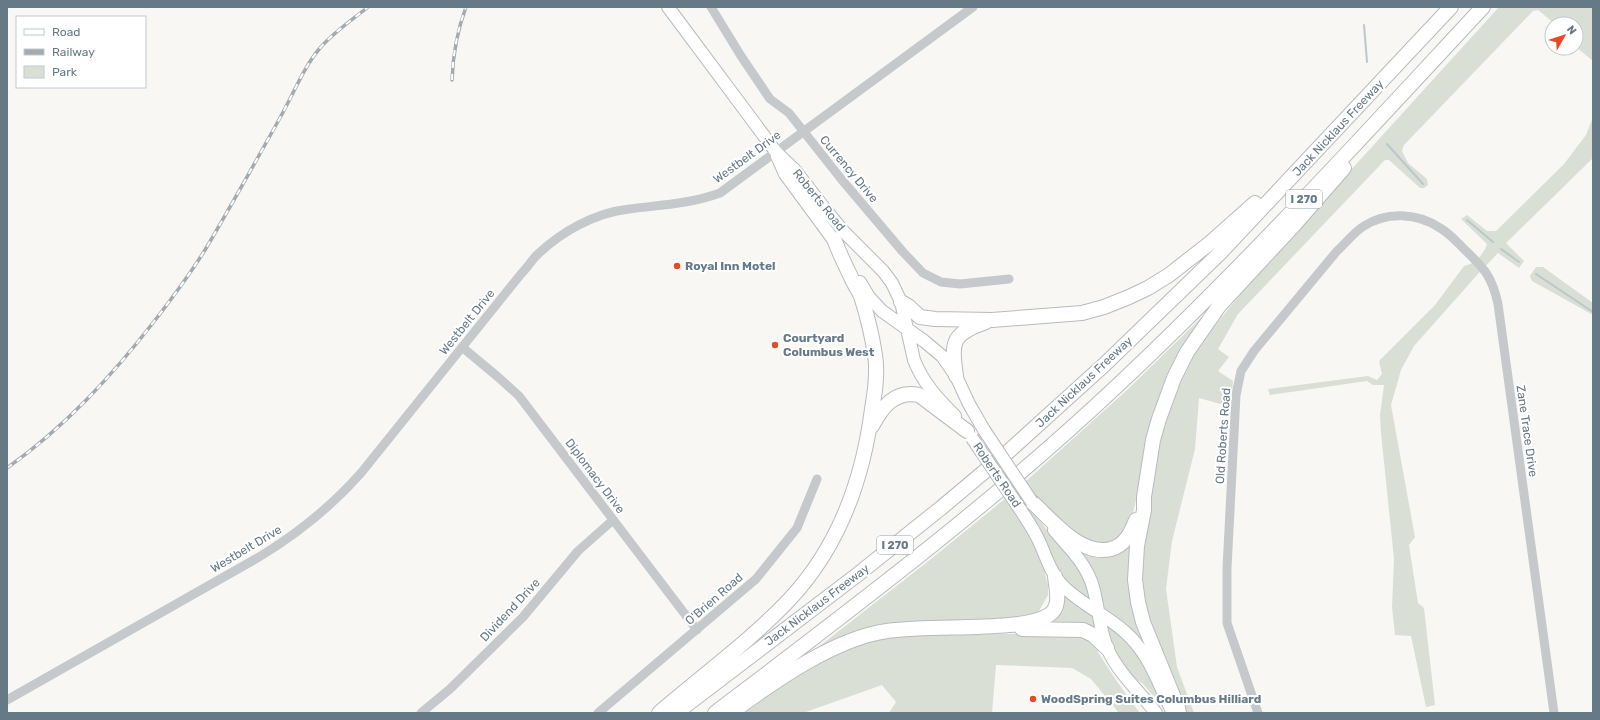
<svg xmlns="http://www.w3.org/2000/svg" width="1600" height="720" viewBox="0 0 1600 720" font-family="Rubik,sans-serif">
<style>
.green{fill:#d9dfd5}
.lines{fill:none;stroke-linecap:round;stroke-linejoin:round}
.stream{stroke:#bbc7cb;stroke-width:2}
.major-casing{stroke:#b6bbbe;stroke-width:14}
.highway-casing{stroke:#b8bbbe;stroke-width:16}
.minor{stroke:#c5c9cc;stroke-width:9}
.major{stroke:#fff;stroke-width:12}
.highway{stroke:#fff;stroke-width:14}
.rail-casing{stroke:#a3abb0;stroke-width:3.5}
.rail{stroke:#fff;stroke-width:2;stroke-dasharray:6;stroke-linecap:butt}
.major-bridge-casing{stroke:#b6bbbe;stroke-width:14;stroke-linecap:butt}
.major-bridge{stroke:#fff;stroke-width:12}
.poi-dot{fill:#e74a25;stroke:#fff;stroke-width:1.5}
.labels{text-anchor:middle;stroke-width:4;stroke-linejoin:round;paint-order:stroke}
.shield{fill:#fff;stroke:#94a1aa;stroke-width:1}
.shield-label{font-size:11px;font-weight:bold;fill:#667986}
.street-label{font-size:12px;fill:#667986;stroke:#fff}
.poi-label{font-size:12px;font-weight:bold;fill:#667986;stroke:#fff;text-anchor:start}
</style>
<rect width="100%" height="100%" fill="#f8f7f4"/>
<path class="green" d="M 1499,7 L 1593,7 L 1593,61 L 1576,47 L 1576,24 L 1555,24 L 1538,10 L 1533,11 L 1404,145 L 1402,151 L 1408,163 L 1427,179 L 1428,185 L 1424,188 L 1420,188 L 1389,160 L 1385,160 L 1238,314 L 1218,349 L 1229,357 L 1218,371 L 1233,381 L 1231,407 L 1199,398 L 1195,449 L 1172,541 L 1166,589 L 1177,667 L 1194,713 L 1185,713 L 1142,604 L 1140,563 L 1158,447 L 1168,406 L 1188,360 L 1211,330 L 1269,260 Z
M 1593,117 L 1593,158 L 1506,243 L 1524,261 L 1519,268 L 1498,253 L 1478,274 L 1414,346 L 1401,370 L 1391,405 L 1415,537 L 1409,545 L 1418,603 L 1424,608 L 1435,705 L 1426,707 L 1411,636 L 1395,635 L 1392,607 L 1394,559 L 1381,433 L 1380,415 L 1384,385 L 1373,385 L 1367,381 L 1270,395 L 1268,389 L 1368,376 L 1377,380 L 1382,374 L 1379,361 L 1435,305 L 1464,266 C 1475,264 1484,254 1487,244 L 1461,219 L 1467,215 L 1487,231 L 1496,231 L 1564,164 L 1586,135 Z
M 1536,267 L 1543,267 L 1593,303 L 1593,315 L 1532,281 L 1530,276 Z
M 1207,312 L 1147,455 L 1130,525 L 1125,535 L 1107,545 L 1088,544 L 1041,505 L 1025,482 L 1126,391 Z
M 1006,498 L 1026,528 L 1041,560 L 1048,585 L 1048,595 L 1039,611 L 1032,615 L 1019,618 L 993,621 L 939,621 L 803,659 L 931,559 Z
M 1027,502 L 1049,533 L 1071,556 L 1084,578 L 1090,600 L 1075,590 L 1059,572 L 1024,506 Z
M 1135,535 L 1148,649 L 1131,629 L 1103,609 L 1094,573 L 1079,549 L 1089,552 Z
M 1064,595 L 1094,616 L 1097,632 L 1051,623 C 1062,615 1064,608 1064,595 Z
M 1106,625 C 1138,642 1151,678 1166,709 L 1165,710 L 1143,684 L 1130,675 L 1123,666 L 1111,643 Z
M 1070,633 L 1090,639 L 1099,649 L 1098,652 C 1111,673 1125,694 1140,713 L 1119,713 L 1091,679 L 1072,668 L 996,665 L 992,713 L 889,713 L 896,702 L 882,685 L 803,713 L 738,713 L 767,693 L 839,651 L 882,637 L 916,635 Z"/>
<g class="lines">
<path class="stream" d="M 1364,25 L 1367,62
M 1387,144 L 1423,184
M 1467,220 L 1493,242
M 1501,249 L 1519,262
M 1536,274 L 1593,312"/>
<g class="major-casing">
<path id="major" d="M 668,7 L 776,152 L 794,169 L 825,209 L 844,232 L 883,271 L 892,283 L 901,302 L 914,360 C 923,383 938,399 955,416
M 777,156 L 785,174 L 838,246
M 860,282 L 869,297 L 882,311 L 924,341 L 942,356 L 956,376 L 969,404 L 984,430
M 1020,509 C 1027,520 1034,530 1039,541 C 1046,556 1050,572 1061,584 C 1080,604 1105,614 1125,632 C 1150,654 1158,684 1173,713
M 1054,530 C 1069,548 1086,563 1093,587 C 1099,608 1099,630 1108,650 C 1119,674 1140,692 1156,713"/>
</g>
<g class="highway-casing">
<path id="highway" d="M 901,302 L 908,306 L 920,317 L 935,319 L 992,320 L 1082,313 L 1104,307 L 1129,297 L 1148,288 L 1169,275 L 1210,243 L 1255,203
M 956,376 C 951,341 952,334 986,322
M 872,426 C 882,407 895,390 919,395 L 967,431
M 1032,502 C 1052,520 1081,557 1111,549 C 1125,545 1131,533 1136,520
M 1022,629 L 1083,630 L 1093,635 L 1107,648
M 735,710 C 776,680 836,638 887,631 C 927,626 968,629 1009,625 C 1022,624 1038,622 1049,615 C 1062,607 1056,588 1055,576
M 659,713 C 703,675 749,642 789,600 C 838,548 863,479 872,409 C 875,392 878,373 875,355 C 872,335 867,315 861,296 C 858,290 854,284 851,277 C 845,265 839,252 834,239
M 676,713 L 857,575 L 941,508 L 1009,451 L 1104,365 L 1220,253 L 1451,7
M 715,713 C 853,608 992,504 1118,385 C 1246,265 1364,135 1483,7
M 1179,713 L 1178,708 L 1143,622 L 1138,602 L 1135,580 L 1137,546 L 1144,510 L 1144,497 L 1153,440 L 1159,419 L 1174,378 L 1187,352 L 1219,306 L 1295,224 L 1344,168"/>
</g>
<path class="minor" d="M 711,7 L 741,56 L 770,99 L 789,113 L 842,180 L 903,252 L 923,273 L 941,282 L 960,284 L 1009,279
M 462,347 L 498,377 L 519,396 L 697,630
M 7,700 L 259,557 C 297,534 331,507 361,473 L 521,274 C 527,268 531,261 537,255 C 562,231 595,213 629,209 C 660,205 690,204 720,193 L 973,7
M 421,713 L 450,689 L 523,617 L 578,551 L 613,520
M 598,713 L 756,579 L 797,528 L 817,479
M 1258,713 L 1227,623 L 1227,568 L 1236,395 L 1241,371 L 1254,351 L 1337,251 C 1346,243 1354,232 1364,226 C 1387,211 1418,213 1440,228 C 1449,233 1456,241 1463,248 C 1484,268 1492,276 1498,304 L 1554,713"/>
<use href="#major" class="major"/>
<use href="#highway" class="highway"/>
<g class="rail-casing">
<path id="rail" d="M 452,80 C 453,54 457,31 466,7
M 7,468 C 65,427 112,376 156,319 C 173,297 190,274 205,250 C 231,206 256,161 281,116 C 294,93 303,68 320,48 C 334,32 352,20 368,7"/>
</g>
<use href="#rail" class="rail"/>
<g class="major-bridge-casing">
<path id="major-bridge" d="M 984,430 L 1032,502
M 972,438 L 1020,509"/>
</g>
<use href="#major-bridge" class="major-bridge"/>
</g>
<g class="poi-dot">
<circle cx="677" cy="266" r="4"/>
<circle cx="775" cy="345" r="4"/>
<circle cx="1033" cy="699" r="4"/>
</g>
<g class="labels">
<g class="shield">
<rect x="1286" y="190" width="36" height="18" rx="3"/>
<rect x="877" y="536" width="36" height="18" rx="3"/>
</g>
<g class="shield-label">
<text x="1304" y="203">I 270</text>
<text x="895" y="549">I 270</text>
</g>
<g class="street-label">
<text transform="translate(1338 128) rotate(-47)" y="4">Jack Nicklaus Freeway</text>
<text transform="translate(747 157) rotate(-36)" y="4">Westbelt Drive</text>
<text transform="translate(849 169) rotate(50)" y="4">Currency Drive</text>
<text transform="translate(819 200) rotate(51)" y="4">Roberts Road</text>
<text transform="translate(467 322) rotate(-51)" y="4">Westbelt Drive</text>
<text transform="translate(1084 382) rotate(-43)" y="4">Jack Nicklaus Freeway</text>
<text transform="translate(1527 431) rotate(82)" y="4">Zane Trace Drive</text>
<text transform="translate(1223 436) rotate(-86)" y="4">Old Roberts Road</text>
<text transform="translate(997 475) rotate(56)" y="4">Roberts Road</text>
<text transform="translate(595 476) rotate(53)" y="4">Diplomacy Drive</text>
<text transform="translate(246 549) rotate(-31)" y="4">Westbelt Drive</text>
<text transform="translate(714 599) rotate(-41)" y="4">O'Brien Road</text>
<text transform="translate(817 605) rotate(-37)" y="4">Jack Nicklaus Freeway</text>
<text transform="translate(510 610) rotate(-47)" y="4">Dividend Drive</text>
</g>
<g class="poi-label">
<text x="685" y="270">Royal Inn Motel</text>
<text x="783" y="342">Courtyard<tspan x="783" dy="14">Columbus West</tspan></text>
<text x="1041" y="703">WoodSpring Suites Columbus Hilliard</text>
</g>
</g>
<rect width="1600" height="720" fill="none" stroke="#667986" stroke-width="16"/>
<rect x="16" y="16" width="130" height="72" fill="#ffffff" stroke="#c2c9cf"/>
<rect x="24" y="29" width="20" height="6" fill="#ffffff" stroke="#c2c9cf"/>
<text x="52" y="36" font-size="12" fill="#667986">Road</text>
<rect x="24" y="49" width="20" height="6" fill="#a3abb0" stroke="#c2c9cf"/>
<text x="52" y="56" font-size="12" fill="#667986">Railway</text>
<rect x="24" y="66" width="20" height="12" fill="#d9dfd5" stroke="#c2c9cf"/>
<text x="52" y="76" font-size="12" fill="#667986">Park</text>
<g transform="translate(1564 36) rotate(51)"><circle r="19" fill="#ffffff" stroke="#c2c9cf"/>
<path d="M0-3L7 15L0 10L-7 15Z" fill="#e74a25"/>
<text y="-6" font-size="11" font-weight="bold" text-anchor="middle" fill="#667986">N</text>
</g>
</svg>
